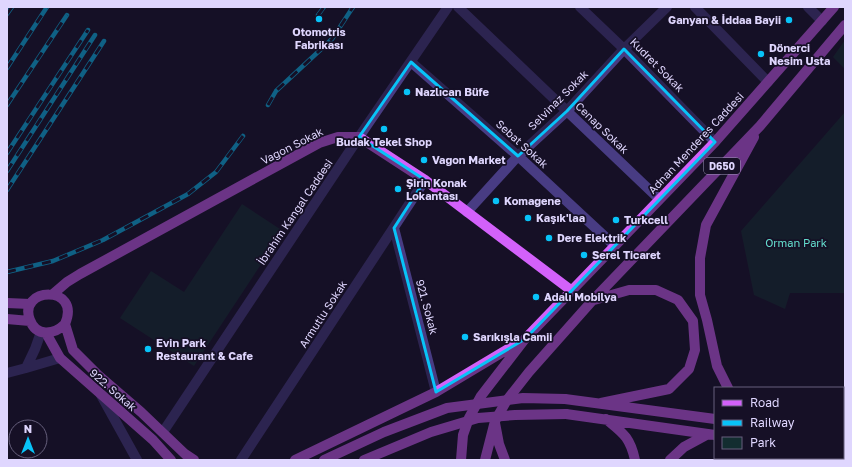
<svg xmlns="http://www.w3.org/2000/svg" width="852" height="467" viewBox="0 0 852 467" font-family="'Golos Text',sans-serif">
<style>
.park{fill:#132d30}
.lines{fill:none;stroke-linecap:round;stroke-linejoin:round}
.minor{stroke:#483c83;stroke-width:10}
.major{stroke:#d361fa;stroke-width:10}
.rail-casing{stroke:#08c3f8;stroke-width:4.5}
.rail{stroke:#161026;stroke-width:3;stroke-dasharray:9;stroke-linecap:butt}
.major-bridge{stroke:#d361fa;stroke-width:10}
.marked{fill:none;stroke:#08c3f8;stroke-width:3;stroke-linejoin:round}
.poi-dot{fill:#08c3f8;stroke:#161026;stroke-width:1.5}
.labels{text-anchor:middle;stroke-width:3.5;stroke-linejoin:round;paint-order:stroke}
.shield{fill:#161026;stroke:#a39bbd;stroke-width:1}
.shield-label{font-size:10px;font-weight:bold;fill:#dfd6fe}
.poi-label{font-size:11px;font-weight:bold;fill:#dfd6fe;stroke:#161026;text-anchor:start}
.street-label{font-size:11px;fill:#dfd6fe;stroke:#161026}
.park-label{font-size:11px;fill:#63dccc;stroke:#161026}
</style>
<rect width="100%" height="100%" fill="#161026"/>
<path class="park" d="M 845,40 L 845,69 L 833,57 Z
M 845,112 L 845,293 L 790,293 L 785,309 L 754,295 L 741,231 Z
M 242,204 L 283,231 L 194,366 L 120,318 L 151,271 L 184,292 Z"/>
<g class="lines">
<path class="minor" d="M 458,7 L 659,199
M 580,7 L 624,49 L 715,142
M 695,7 L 768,82
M 808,7 L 822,21
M 411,62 L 518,156 L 615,246
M 467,212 L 518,156 L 567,111 L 624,49 L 667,7
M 394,228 L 436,392
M 26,368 L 60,358
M 7,373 L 26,368 L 35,349 L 41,332
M 101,395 L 137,460
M 163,432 L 359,137 L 448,7
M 241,460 L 425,180"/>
<path class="major" d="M 53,294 L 67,282 L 80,274 L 319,143 L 338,137 L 359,137 L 425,180 L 572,291
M 594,300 L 629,290 L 656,290 L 678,300 L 693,321 L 695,350 L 689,369 L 669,389 L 601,403
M 7,303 L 30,304
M 7,319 L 30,321
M 65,324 C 54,335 36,337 30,320 C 17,287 82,284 65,324 L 73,350 L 98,375 L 141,412 L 185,454 L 194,460
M 46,333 L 60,358 L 153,440 L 171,460
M 728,388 L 717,366 L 707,320 L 700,295 L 700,258 L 706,225 L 754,137
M 565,399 L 715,419
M 843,406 L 845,407
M 566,414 L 715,435
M 606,419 C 623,433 630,437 635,460
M 495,423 L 499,444 L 505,460
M 831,458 L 837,460
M 295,460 L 436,392 L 518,343
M 461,460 L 463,435 L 469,418 L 481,396 L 525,339 L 715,142 L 834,7
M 485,460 L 495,421 L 507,400 L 529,372 L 592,301 L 760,126 L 845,25
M 670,460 L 684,447 L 708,434"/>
<g class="rail-casing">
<path id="rail" d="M 7,14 L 12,7
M 318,15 L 324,7
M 7,68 L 47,7
M 7,105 L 67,15
M 268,105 L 276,91 L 332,39 L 353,7
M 7,153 L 88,30
M 7,171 L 95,35
M 7,190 L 104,41
M 7,272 L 53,261 L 103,240 L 188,194 L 216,172 L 243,136"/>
</g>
<use href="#rail" class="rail"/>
<path class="major-bridge" d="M 324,460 L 384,432 L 447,408 L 523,398 L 565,399
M 364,460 L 431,432 L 478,418 L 515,415 L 566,414"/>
</g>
<path d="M0 0H852V467H0ZM 624,49 L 715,142 L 525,339 L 436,392 L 394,228 L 425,180 L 359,137 L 411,62 L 518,156 L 567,111 Z" fill="#161026" fill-opacity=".55" fill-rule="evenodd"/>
<path class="marked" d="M 624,49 L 715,142 L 525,339 L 436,392 L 394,228 L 425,180 L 359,137 L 411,62 L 518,156 L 567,111 Z"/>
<g class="poi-dot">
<circle cx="319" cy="19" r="4"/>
<circle cx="789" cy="20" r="4"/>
<circle cx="761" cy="54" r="4"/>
<circle cx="407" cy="92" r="4"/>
<circle cx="384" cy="129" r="4"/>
<circle cx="424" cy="160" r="4"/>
<circle cx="398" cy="189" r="4"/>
<circle cx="496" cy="201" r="4"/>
<circle cx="528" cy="218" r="4"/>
<circle cx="616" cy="220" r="4"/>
<circle cx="549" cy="238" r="4"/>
<circle cx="584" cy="255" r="4"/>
<circle cx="536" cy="297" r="4"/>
<circle cx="465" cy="337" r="4"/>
<circle cx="148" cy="349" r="4"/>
</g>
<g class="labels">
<rect class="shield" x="704" y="158" width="36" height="16" rx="3"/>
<g class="shield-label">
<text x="722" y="170">D650</text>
</g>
<g class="poi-label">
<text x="781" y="24" text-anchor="end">Ganyan &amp; İddaa Bayii</text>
<text x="319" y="36" text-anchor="middle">Otomotris<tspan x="319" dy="13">Fabrikası</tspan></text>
<text x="769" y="52">Dönerci<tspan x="769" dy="13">Nesim Usta</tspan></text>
<text x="415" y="96">Nazlıcan Büfe</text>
<text x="384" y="146" text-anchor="middle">Budak Tekel Shop</text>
<text x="432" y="164">Vagon Market</text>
<text x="406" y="187">Şirin Konak<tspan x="406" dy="13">Lokantası</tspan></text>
<text x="504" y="205">Komagene</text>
<text x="536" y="222">Kaşık'laa</text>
<text x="624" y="224">Turkcell</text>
<text x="557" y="242">Dere Elektrik</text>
<text x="592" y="259">Serel Ticaret</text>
<text x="544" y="301">Adalı Mobilya</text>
<text x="473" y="341">Sarıkışla Camii</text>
<text x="156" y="347">Evin Park<tspan x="156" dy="13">Restaurant &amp; Cafe</tspan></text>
</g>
<g class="street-label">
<text transform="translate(657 65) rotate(45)" y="4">Kudret Sokak</text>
<text transform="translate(558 100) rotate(-45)" y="4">Selvinaz Sokak</text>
<text transform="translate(602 128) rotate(44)" y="4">Cenap Sokak</text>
<text transform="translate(696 143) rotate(-47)" y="4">Adnan Menderes Caddesi</text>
<text transform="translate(522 144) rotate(42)" y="4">Sebat Sokak</text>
<text transform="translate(292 146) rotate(-27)" y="4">Vagon Sokak</text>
<text transform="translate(295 212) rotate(-56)" y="4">İbrahim Kangal Caddesi</text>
<text transform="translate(427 307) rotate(75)" y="4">921. Sokak</text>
<text transform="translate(323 314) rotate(-57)" y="4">Armutlu Sokak</text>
<text transform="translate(113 390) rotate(41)" y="4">922. Sokak</text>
</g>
<g class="park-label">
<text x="796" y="247">Orman Park</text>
</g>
</g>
<rect width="852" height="467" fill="none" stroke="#dfd6fe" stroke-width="16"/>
<rect x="714" y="387" width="130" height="72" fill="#161026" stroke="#665f7c"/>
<rect x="722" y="400" width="20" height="6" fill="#d361fa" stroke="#665f7c"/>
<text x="750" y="407" font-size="12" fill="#dfd6fe">Road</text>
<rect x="722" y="420" width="20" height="6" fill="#08c3f8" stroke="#665f7c"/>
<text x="750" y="427" font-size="12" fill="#dfd6fe">Railway</text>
<rect x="722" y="437" width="20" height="12" fill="#132d30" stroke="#665f7c"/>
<text x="750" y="447" font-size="12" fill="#dfd6fe">Park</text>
<g transform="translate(28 439)"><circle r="19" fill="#161026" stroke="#665f7c"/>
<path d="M0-3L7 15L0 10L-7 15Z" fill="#08c3f8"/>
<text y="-6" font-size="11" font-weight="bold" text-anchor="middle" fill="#dfd6fe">N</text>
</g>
</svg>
